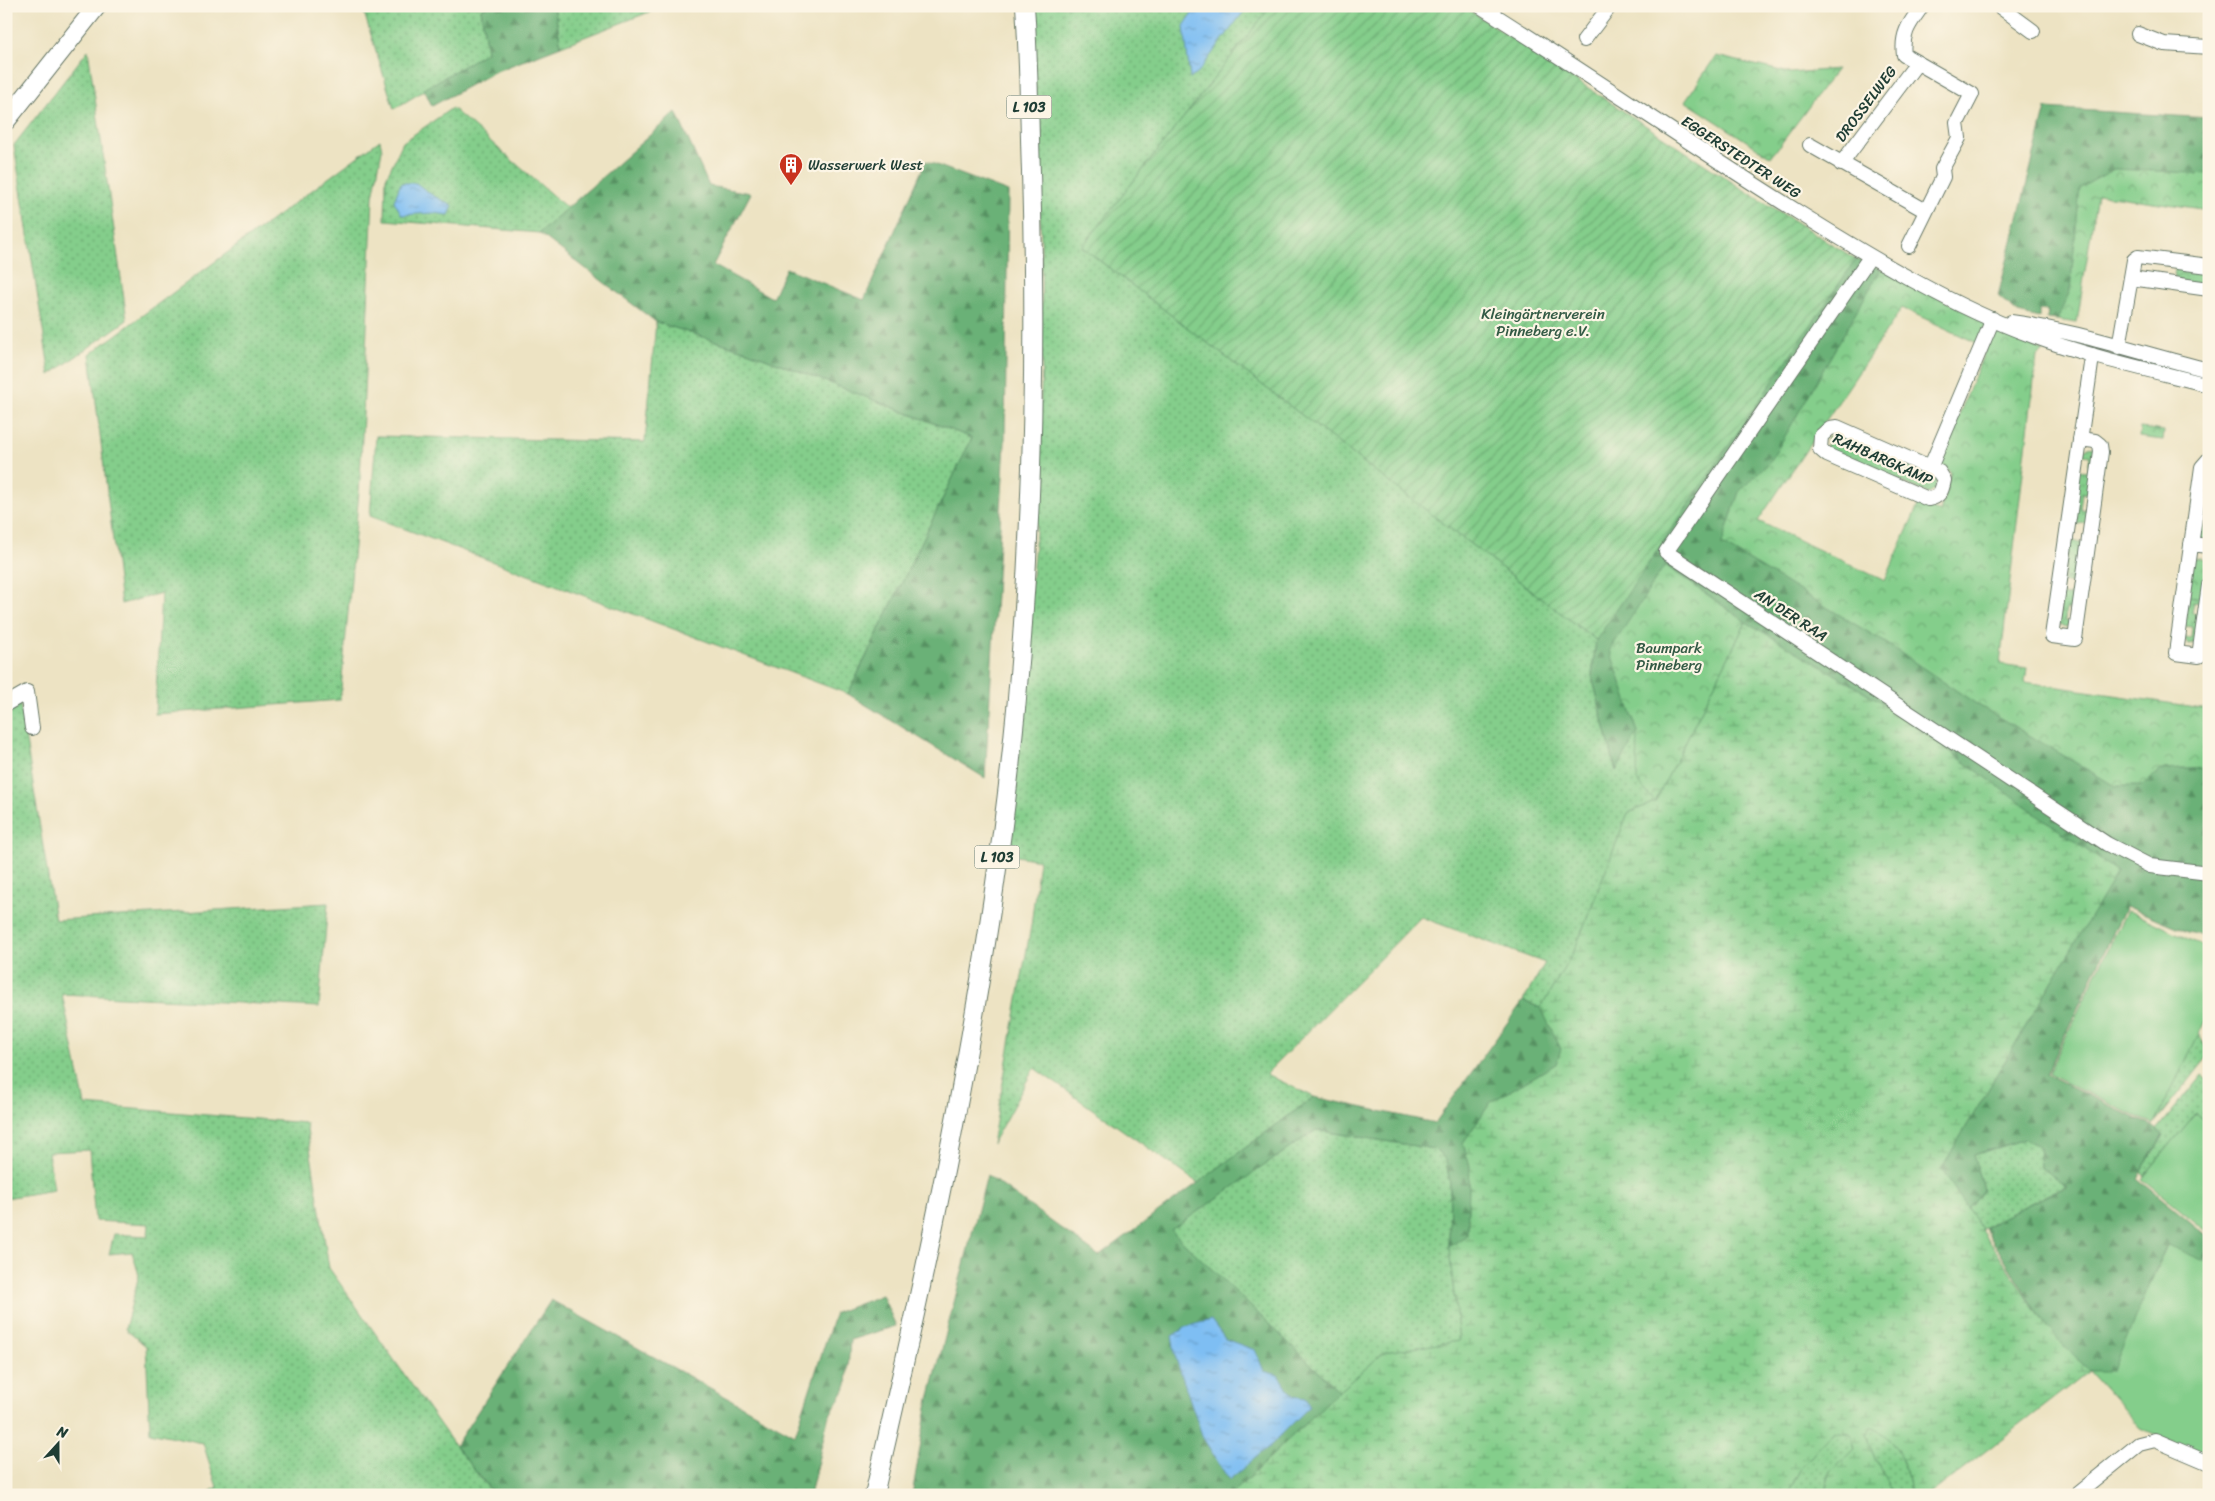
<svg xmlns="http://www.w3.org/2000/svg" width="2215" height="1501" viewBox="0 0 2215 1501" font-family="Sriracha,sans-serif">
<style>
.grass{fill:url(#grass-dots);stroke:#528660}
.forest{fill:url(#forest-firs);stroke:#457756}
.wetland{fill:url(#wetland-marsh);stroke:#528660}
.park{fill:url(#park-crowns);stroke:#528660}
.garden{fill:url(#garden-furrows);stroke:#528660}
.pitch{fill:#84ce8b;stroke:#528660}
.water{fill:url(#water-ripples);stroke:#4e7e94}
.lines{fill:none;stroke-linecap:round;stroke-linejoin:round}
.minor-casing{stroke:#677766;stroke-width:16}
.major-casing{stroke:#677766;stroke-width:20}
.minor{stroke:#fff;stroke-width:14}
.major{stroke:#fff;stroke-width:18}
.labels{text-anchor:middle;stroke-width:4.5;stroke-linejoin:round;paint-order:stroke}
.shield{fill:#fcf5e5;stroke:#617469;stroke-width:1}
.shield-label{font-size:14px;font-weight:bold;fill:#1f3d34}
.street-label{font-size:15px;fill:#1f3d34;stroke:#fcf5e5}
.poi-label{font-size:15px;fill:#1f3d34;stroke:#fcf5e5;text-anchor:start}
.park-label{font-size:15px;fill:#335a45;stroke:#fcf5e5}
</style>
<defs>
<pattern id="grass-dots" width="8" height="8" patternUnits="userSpaceOnUse" patternTransform="scale(1.25)"><rect width="8" height="8" fill="#84ce8b"/><path d="M2 2h.1M6 6h.1" fill="none" stroke="#6ba872" stroke-width="1.8" stroke-linecap="round"/></pattern>
<pattern id="forest-firs" width="22" height="20" patternUnits="userSpaceOnUse" patternTransform="scale(1.25)"><rect width="22" height="20" fill="#6bb177"/><path d="M5 1l3.5 6h-7zM16 11l3.5 6h-7z" fill="#579162"/></pattern>
<pattern id="wetland-marsh" width="20" height="14" patternUnits="userSpaceOnUse" patternTransform="scale(1.25)"><rect width="20" height="14" fill="#84ce8b"/><path d="M1 5h8M5 5V1M11 12h8M15 12V8" fill="none" stroke="#6ba872"/></pattern>
<pattern id="park-crowns" width="20" height="18" patternUnits="userSpaceOnUse" patternTransform="scale(1.25)"><rect width="20" height="18" fill="#84ce8b"/><path d="M2 6a3 3 0 1 1 6 0M12 15a3 3 0 1 1 6 0" fill="none" stroke="#6ba872"/></pattern>
<pattern id="garden-furrows" width="10" height="10" patternUnits="userSpaceOnUse" patternTransform="scale(1.25)"><rect width="10" height="10" fill="#84ce8b"/><path d="M-1 1l2-2M0 10L10 0M9 11l2-2" fill="none" stroke="#6ba872"/></pattern>
<pattern id="water-ripples" width="26" height="14" patternUnits="userSpaceOnUse" patternTransform="scale(1.25)"><rect width="26" height="14" fill="#7ebef3"/><path d="M2 4q2-2 4 0t4 0M15 11q2-2 4 0t4 0" fill="none" stroke="#679cc6"/></pattern>
</defs>
<rect width="100%" height="100%" fill="#fcf5e5"/>
<filter id="ink" filterUnits="userSpaceOnUse"><feTurbulence type="fractalNoise" baseFrequency=".02" numOctaves="2"/><feDisplacementMap in="SourceGraphic" scale="10" xChannelSelector="R" yChannelSelector="G"/><feConvolveMatrix kernelMatrix="1 2 1 2 8 2 1 2 1" color-interpolation-filters="sRGB"/></filter>
<filter id="wash" filterUnits="userSpaceOnUse"><feTurbulence type="fractalNoise" baseFrequency=".0096" numOctaves="4" result="noise"/><feDisplacementMap in="SourceGraphic" scale="20" xChannelSelector="R" yChannelSelector="G"/><feGaussianBlur stdDeviation="1.12" result="paint"/><feColorMatrix in="noise" values="0 0 0 0 0 0 0 0 0 0 0 0 0 0 0 0 0 1.4 0 .05"/><feComposite in="paint" operator="in"/></filter>
<g filter="url(#wash)">
<rect width="100%" height="100%" fill="#ede3c3"/>
<path class="grass" d="M 362,6 L 487,6 L 481,9 L 487,52 L 394,109 Z
M 554,6 L 650,6 L 652,11 L 561,46 Z
M 1031,6 L 1271,6 L 1082,247 L 1596,640 L 1592,676 L 1616,771 L 1638,732 L 1746,622 L 1655,802 L 1628,813 L 1575,949 L 1541,1008 L 1523,1001 L 1545,963 L 1421,917 L 1266,1074 L 1314,1097 L 1198,1183 L 1034,1068 L 992,1144 L 1031,926 L 1039,860 L 1006,854 L 1036,533 L 1042,365 L 1041,239 Z
M 88,50 L 127,320 L 50,375 L 14,145 Z
M 452,108 L 567,208 L 539,233 L 385,220 L 386,178 L 403,142 Z
M 380,140 L 382,150 L 373,197 L 360,480 L 340,700 L 155,714 L 161,593 L 121,604 L 90,354 Z
M 656,322 L 747,351 L 972,438 L 848,694 L 370,516 L 376,436 L 645,442 Z
M 1835,432 L 1936,478 L 1936,488 L 1929,494 L 1826,449 L 1827,438 Z
M 2090,446 L 2096,449 L 2091,494 L 2082,493 L 2080,509 L 2089,510 L 2086,523 L 2077,524 L 2073,522 L 2078,470 L 2088,471 L 2090,455 L 2083,454 L 2084,450 Z
M 2209,464 L 2209,540 L 2197,539 L 2197,525 L 2206,526 L 2209,510 L 2200,509 Z
M 2064,578 L 2079,579 L 2075,610 L 2066,609 L 2065,621 L 2071,622 L 2067,627 L 2059,624 L 2061,595 L 2070,596 L 2072,584 L 2063,582 Z
M 2188,596 L 2203,598 L 2203,603 L 2194,602 L 2192,613 L 2201,615 L 2196,643 L 2188,644 L 2184,638 L 2191,638 L 2192,627 L 2183,626 Z
M 20,704 L 55,920 L 328,903 L 319,1007 L 62,994 L 85,1105 L 306,1123 L 329,1268 L 455,1446 L 494,1495 L 205,1495 L 217,1487 L 203,1443 L 150,1432 L 146,1346 L 125,1329 L 139,1275 L 132,1252 L 109,1254 L 114,1234 L 148,1236 L 149,1224 L 95,1221 L 89,1150 L 48,1152 L 54,1190 L 6,1198 L 6,712 Z
M 2199,1033 L 2209,1055 L 2154,1125 Z
M 2202,1075 L 2209,1080 L 2209,1124 L 2196,1113 L 2144,1176 L 2140,1173 L 2163,1136 L 2157,1130 Z
M 1316,1130 L 1434,1149 L 1446,1160 L 1450,1184 L 1449,1247 L 1459,1341 L 1385,1352 L 1339,1391 L 1170,1230 Z
M 2025,1139 L 2039,1146 L 2041,1168 L 2067,1185 L 2004,1216 L 1982,1230 L 1967,1208 L 1983,1190 L 1973,1155 Z
M 1871,1427 C 1896,1437 1910,1469 1909,1495 L 1891,1495 L 1890,1489 L 1875,1459 L 1866,1434 Z
M 1833,1431 L 1851,1434 L 1855,1450 L 1830,1473 L 1824,1495 L 1787,1495 L 1801,1468 Z"/>
<path class="forest" d="M 487,6 L 554,6 L 561,46 L 494,72 L 432,106 L 424,89 L 487,52 L 481,9 Z
M 2046,108 L 2209,118 L 2209,174 L 2114,169 L 2080,188 L 2070,291 L 2057,320 L 2047,319 L 2048,311 L 2039,310 L 2039,318 L 2018,313 L 1998,296 Z
M 676,112 L 709,186 L 751,193 L 713,265 L 772,298 L 786,268 L 864,300 L 926,161 L 1008,192 L 1005,443 L 985,778 L 848,694 L 972,438 L 747,351 L 656,322 L 539,233 Z
M 1856,259 L 1881,269 L 1772,459 L 1739,492 L 1722,544 L 1883,641 L 1975,703 L 2115,786 L 2141,786 L 2160,770 L 2209,768 L 2209,937 L 2188,932 L 2126,906 L 2046,1075 L 2154,1127 L 2163,1135 L 2137,1178 L 2209,1237 L 2209,1263 L 2166,1246 L 2112,1372 L 2089,1371 L 2047,1327 L 1985,1229 L 2004,1216 L 2067,1186 L 2041,1168 L 2039,1146 L 2025,1139 L 1973,1155 L 1983,1190 L 1967,1208 L 1941,1169 L 2117,872 L 1880,701 L 1746,622 L 1666,565 L 1610,650 L 1638,732 L 1616,771 L 1592,676 L 1596,640 Z
M 1523,1001 L 1541,1008 L 1561,1049 L 1556,1064 L 1491,1102 L 1463,1143 L 1470,1166 L 1467,1235 L 1449,1247 L 1450,1184 L 1446,1160 L 1434,1149 L 1316,1130 L 1171,1230 L 1339,1391 L 1231,1495 L 912,1495 L 927,1407 L 987,1175 L 1099,1256 L 1314,1097 L 1435,1123 Z
M 882,1295 L 896,1326 L 850,1340 L 847,1385 L 828,1418 L 810,1495 L 495,1495 L 455,1446 L 551,1300 L 795,1435 L 835,1313 Z"/>
<path class="wetland" d="M 1746,622 L 1880,701 L 2117,872 L 1941,1169 L 2047,1327 L 2089,1371 L 1929,1495 L 1909,1495 C 1910,1469 1896,1437 1871,1427 L 1866,1434 L 1875,1459 L 1890,1489 L 1891,1495 L 1824,1495 L 1830,1473 L 1855,1449 L 1851,1434 L 1834,1431 L 1801,1468 L 1787,1495 L 1231,1495 L 1339,1391 L 1385,1352 L 1459,1341 L 1449,1247 L 1467,1235 L 1470,1166 L 1463,1143 L 1491,1102 L 1556,1064 L 1561,1049 L 1541,1008 L 1575,949 L 1628,813 L 1655,802 Z"/>
<path class="park" d="M 1716,56 L 1790,73 L 1837,69 L 1771,157 L 1685,101 Z
M 2114,169 L 2209,174 L 2209,210 L 2097,194 L 2077,323 L 2057,320 L 2070,291 L 2080,188 Z
M 2176,264 L 2208,269 L 2205,285 L 2173,281 Z
M 1881,269 L 1982,319 L 1986,325 L 1977,343 L 1902,308 L 1758,521 L 1885,581 L 1919,503 L 1940,512 L 1951,472 L 1939,464 L 1995,326 L 2044,351 L 2037,356 L 2000,664 L 2027,668 L 2025,682 L 2209,709 L 2209,768 L 2160,770 L 2141,786 L 2115,786 L 1975,703 L 1883,641 L 1722,544 L 1739,492 L 1772,459 Z
M 2140,428 L 2164,431 L 2163,440 L 2139,437 Z
M 2069,541 L 2085,543 L 2079,579 L 2064,578 Z
M 2193,557 L 2209,559 L 2203,598 L 2188,596 Z
M 1665,565 L 1746,622 L 1655,802 L 1637,781 L 1638,732 L 1610,650 Z"/>
<path class="garden" d="M 1271,6 L 1463,6 L 1741,188 L 1856,259 L 1596,640 L 1082,247 Z"/>
<path class="pitch" d="M 2127,910 L 2209,949 L 2209,1013 L 2154,1125 L 2048,1074 Z
M 2196,1113 L 2209,1124 L 2209,1233 L 2142,1179 Z
M 2167,1245 L 2209,1263 L 2209,1457 L 2140,1428 L 2089,1371 L 2112,1371 Z"/>
<path class="water" d="M 1197,6 L 1248,6 L 1196,75 L 1190,78 L 1184,26 Z
M 401,183 L 416,183 L 432,195 L 453,206 L 449,215 L 433,213 L 402,215 L 394,201 Z
M 1211,1320 L 1225,1339 L 1255,1350 L 1264,1371 L 1278,1375 L 1293,1396 L 1305,1398 L 1310,1406 L 1272,1444 L 1229,1480 L 1203,1438 L 1176,1359 L 1172,1336 L 1188,1326 Z"/>
</g>
<g filter="url(#ink)">
<g class="lines">
<g class="minor-casing">
<path id="minor" d="M 1480,6 C 1587,73 1691,145 1798,212 C 1870,257 1953,307 2033,336 C 2090,357 2150,370 2209,385
M 1999,6 L 2033,31
M 2138,34 L 2164,44 L 2209,47
M 1584,40 L 1610,6
M 1810,145 L 1926,211
M 1841,164 L 1917,63
M 1909,246 L 1943,177 L 1942,169 L 1959,138 L 1957,123 L 1972,94 L 1904,55 C 1901,33 1910,23 1922,6
M 1870,257 L 1666,552 L 2107,844 L 2150,866 L 2209,873
M 2131,278 L 2209,289
M 2011,322 C 2078,331 2143,354 2209,370
M 2119,347 L 2134,260 L 2138,257 L 2209,266
M 1837,427 L 1939,472 L 1944,480 C 1942,491 1940,497 1928,499 L 1827,455 L 1820,449 L 1821,436 L 1830,428 Z
M 2080,439 L 2095,441 L 2100,445 L 2101,452 L 2075,639 L 2052,636 L 2091,364 L 2093,355
M 2209,459 L 2202,467 L 2176,653 L 2199,656 L 2209,585
M 1930,468 L 1993,319
M 2191,544 L 2209,546
M 6,704 L 27,692 L 32,728
M 2076,1495 L 2139,1444 L 2155,1440 L 2209,1463"/>
</g>
<g class="major-casing">
<path id="major" d="M 6,121 L 97,6
M 874,1495 C 930,1255 982,1012 1010,768 C 1032,570 1037,371 1031,172 C 1029,117 1029,61 1025,6"/>
</g>
<use href="#minor" class="minor"/>
<use href="#major" class="major"/>
</g>
</g>
<defs>
<g id="building-pin" transform="scale(1.25)"><path d="M0 17L-7.5 6A9.5 9.5 0 1 1 7.5 6Z" fill="#c8321e" stroke="#fcf5e5"/><path d="M-4-6H4V6H1V3H-1V6H-4ZM-2.5-4.3h1.7v1.8h-1.7ZM.8-4.3h1.7v1.8H.8ZM-2.5-1h1.7V.8h-1.7ZM.8-1h1.7V.8H.8Z" fill="#fff"/></g>
</defs>
<g fill-rule="evenodd">
<use href="#building-pin" x="791" y="165"/>
</g>
<g class="labels">
<g class="shield">
<rect x="1006.5" y="95.5" width="45" height="23" rx="4"/>
<rect x="974.5" y="845.5" width="45" height="23" rx="4"/>
</g>
<g class="shield-label">
<text x="1029" y="112">L 103</text>
<text x="997" y="862">L 103</text>
</g>
<g class="street-label">
<text transform="translate(1866 104) rotate(-53)" y="5">DROSSELWEG</text>
<text transform="translate(1741 157) rotate(33)" y="5">EGGERSTEDTER WEG</text>
<text transform="translate(1883 459) rotate(24)" y="5">RAHBARGKAMP</text>
<text transform="translate(1791 615) rotate(33)" y="5">AN DER RAA</text>
</g>
<g class="poi-label">
<text x="808" y="170">Wasserwerk West</text>
</g>
<g class="park-label">
<text x="1543" y="319">Kleingärtnerverein<tspan x="1543" dy="17">Pinneberg e.V.</tspan></text>
<text x="1669" y="653">Baumpark<tspan x="1669" dy="17">Pinneberg</tspan></text>
</g>
</g>
<rect width="2215" height="1501" fill="none" stroke="#fcf5e5" stroke-width="25"/>
<g transform="translate(58 1444) rotate(21)" stroke="#fcf5e5" stroke-width="4" paint-order="stroke">
<path d="M0-4L9 19L0 12L-9 19Z" fill="#1f3d34"/>
<text y="-8" font-size="14" font-weight="bold" text-anchor="middle" fill="#1f3d34">N</text>
</g>
</svg>
